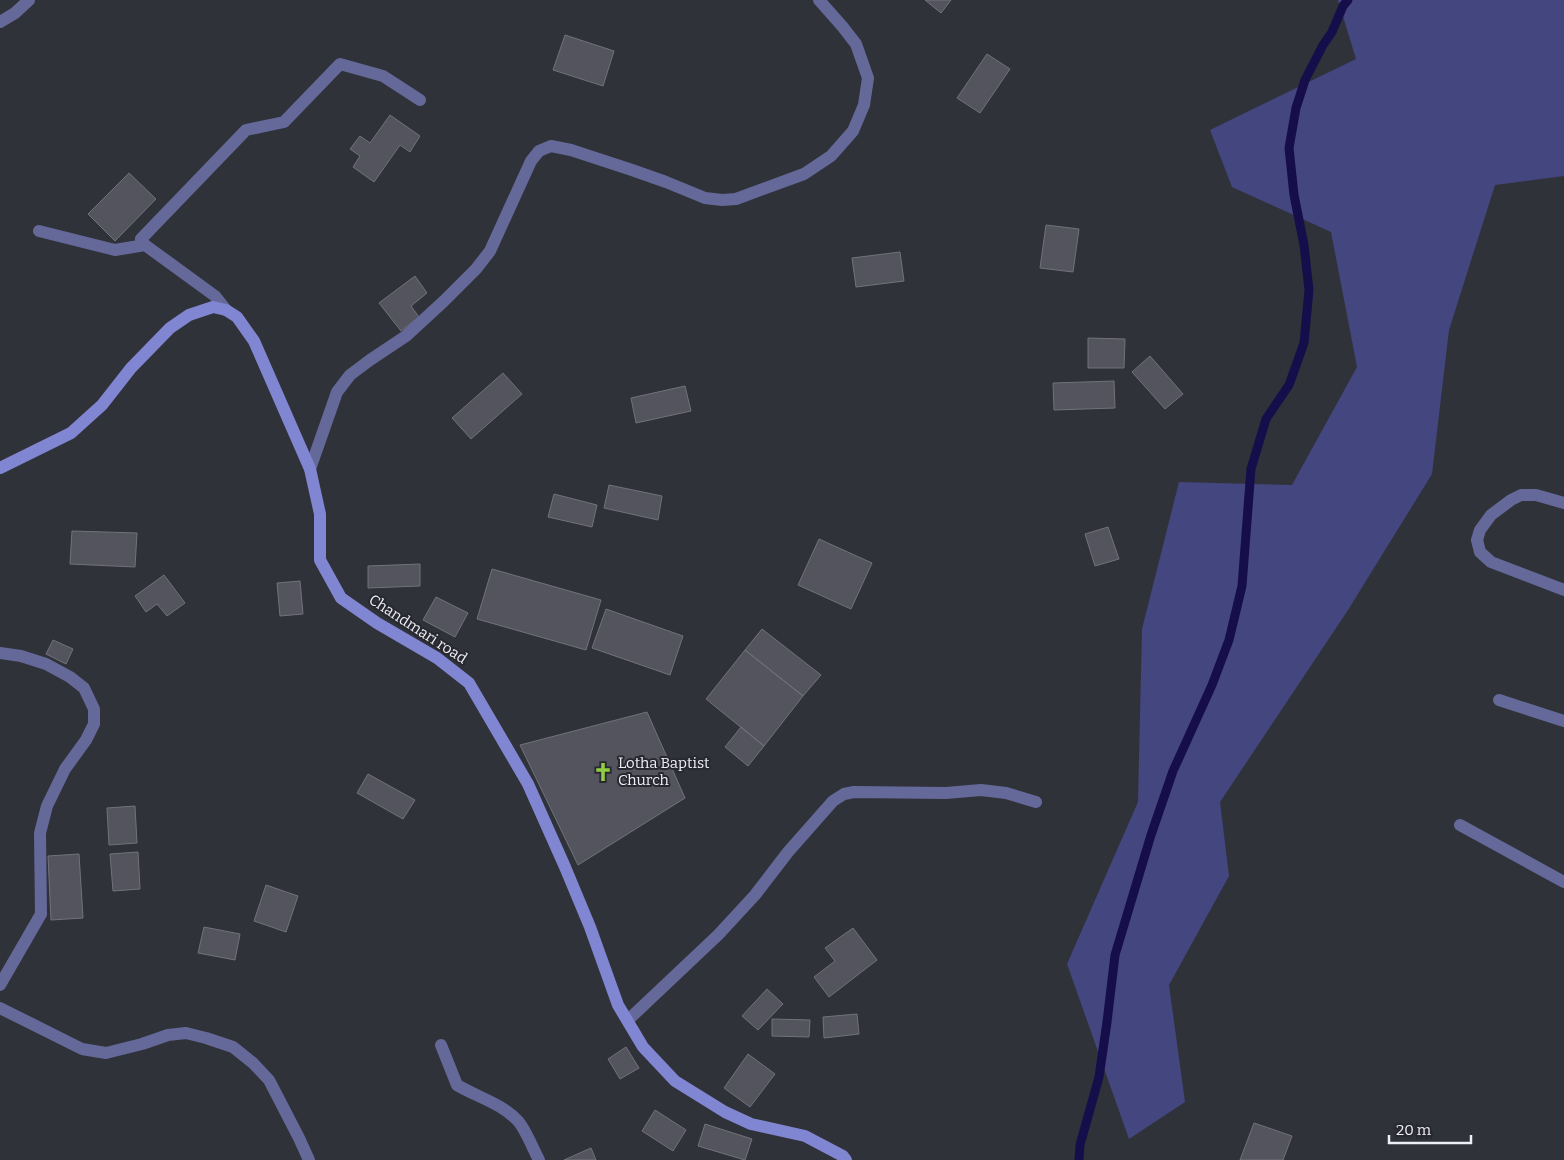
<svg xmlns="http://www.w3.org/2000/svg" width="1564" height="1160" viewBox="0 0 1564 1160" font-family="Bitter,serif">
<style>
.green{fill:#44467f}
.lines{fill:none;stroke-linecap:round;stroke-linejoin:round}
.stream{stroke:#160e4b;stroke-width:9}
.building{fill:#53545e;stroke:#71727c}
.street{stroke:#656999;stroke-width:12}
.secondary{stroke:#8186d2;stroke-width:12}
.labels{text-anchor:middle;stroke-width:4;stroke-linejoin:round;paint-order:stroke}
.street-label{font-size:15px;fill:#eeeff4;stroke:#272830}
.poi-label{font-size:15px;fill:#eeeff4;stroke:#272830;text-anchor:start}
</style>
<rect width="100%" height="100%" fill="#30323a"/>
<path class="green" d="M 1338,0 L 1564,0 L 1564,176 L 1495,185 L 1449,330 L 1432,474 L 1348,610 L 1220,802 L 1229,876 L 1169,985 L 1185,1102 L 1129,1139 L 1067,964 L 1138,802 L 1142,629 L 1179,482 L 1292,485 L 1357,367 L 1331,232 L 1232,187 L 1210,130 L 1356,59 Z"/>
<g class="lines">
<path class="stream" d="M 1079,1160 L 1080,1145 L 1099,1077 L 1107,1022 L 1115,955 L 1151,835 L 1173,771 L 1212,685 L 1229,640 L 1242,586 L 1251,469 L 1266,419 L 1289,385 L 1304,343 L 1309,290 L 1304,245 L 1294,195 L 1289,148 L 1296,108 L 1305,80 L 1323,45 L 1332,32 L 1343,6 L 1348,0"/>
</g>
<path class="building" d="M 925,0 L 951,0 L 941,13 Z
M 565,35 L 614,51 L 603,86 L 553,70 Z
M 987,54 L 1010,69 L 980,113 L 957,98 Z
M 390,115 L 420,136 L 410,152 L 400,145 L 374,182 L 353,167 L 360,156 L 350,149 L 360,136 L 370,143 Z
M 129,173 L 156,199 L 115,241 L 88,214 Z
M 1046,225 L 1079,229 L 1073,272 L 1040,268 Z
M 900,252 L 904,281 L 856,287 L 852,258 Z
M 415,276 L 427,293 L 411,306 L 419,317 L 401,331 L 379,303 Z
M 1088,338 L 1125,339 L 1124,368 L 1088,368 Z
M 1150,356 L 1183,394 L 1165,409 L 1132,372 Z
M 503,373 L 522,394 L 471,439 L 452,418 Z
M 1114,381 L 1115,408 L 1054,410 L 1053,383 Z
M 685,386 L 691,411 L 636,423 L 631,398 Z
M 609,485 L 662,496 L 658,520 L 604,508 Z
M 554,494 L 597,505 L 592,527 L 548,517 Z
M 1108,527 L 1119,559 L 1095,566 L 1085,534 Z
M 72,531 L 137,533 L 135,567 L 70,564 Z
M 819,539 L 872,563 L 851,609 L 798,585 Z
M 420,564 L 420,586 L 368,588 L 368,566 Z
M 492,569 L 601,600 L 586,650 L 477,619 Z
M 164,575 L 185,603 L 167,616 L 157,604 L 146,612 L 135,596 Z
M 300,581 L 303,614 L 280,616 L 277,583 Z
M 436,597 L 468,613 L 455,637 L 423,620 Z
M 606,609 L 683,636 L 670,675 L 592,648 Z
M 762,629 L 821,675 L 803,696 L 745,650 Z
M 53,640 L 73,649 L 66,664 L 46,654 Z
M 745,650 L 803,696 L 764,746 L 706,699 Z
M 647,712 L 685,798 L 578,865 L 520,745 Z
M 741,727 L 764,746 L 748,766 L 725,747 Z
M 368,774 L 415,800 L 403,819 L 357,793 Z
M 135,806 L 137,843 L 109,845 L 107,808 Z
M 138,852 L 140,889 L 113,891 L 110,854 Z
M 79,854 L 83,918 L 51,920 L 48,856 Z
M 266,885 L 298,896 L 286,932 L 254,921 Z
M 204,927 L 240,934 L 235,960 L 198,953 Z
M 853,928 L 877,960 L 829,997 L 814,977 L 835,961 L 825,948 Z
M 767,989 L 783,1004 L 758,1030 L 742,1016 Z
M 857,1014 L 859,1034 L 824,1038 L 823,1017 Z
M 772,1019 L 810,1020 L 809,1037 L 772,1036 Z
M 626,1047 L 639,1068 L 620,1079 L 608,1059 Z
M 748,1054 L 775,1074 L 750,1107 L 724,1088 Z
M 655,1110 L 686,1130 L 673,1151 L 642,1131 Z
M 1254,1123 L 1292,1136 L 1283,1160 L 1240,1160 Z
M 705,1124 L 752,1139 L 745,1160 L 698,1146 Z
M 591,1148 L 596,1160 L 564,1160 Z"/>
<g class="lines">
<path class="street" d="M 0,22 L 15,13 L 29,0
M 39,231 L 115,250 L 145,245
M 226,310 L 215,296 L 145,245 L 141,239 L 246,130 L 284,122 L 340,64 L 383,76 L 420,100
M 310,469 L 337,392 L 350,375 L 370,360 L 406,336 L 444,301 L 476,269 L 490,251 L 531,161 L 539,151 L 551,146 L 571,150 L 632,170 L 666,182 L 705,198 L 722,200 L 736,199 L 804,174 L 831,156 L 853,131 L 864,105 L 868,78 L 856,44 L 842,26 L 819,0
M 1564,503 L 1536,495 L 1521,495 L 1511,500 L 1491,515 L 1480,530 L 1477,540 L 1480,552 L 1491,562 L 1564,590
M 0,653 L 21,656 L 46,664 L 70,677 L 84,688 L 94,709 L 94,724 L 86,740 L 65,769 L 47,806 L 40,833 L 41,914 L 0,985
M 1499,700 L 1564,721
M 1460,825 L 1564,882
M 0,1008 L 82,1049 L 106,1053 L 142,1044 L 168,1035 L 186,1033 L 206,1038 L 233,1047 L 253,1063 L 269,1080 L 299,1138 L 309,1160
M 628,1020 L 718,935 L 755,895 L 788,852 L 833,801 L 844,794 L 854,792 L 946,793 L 981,790 L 1006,793 L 1036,802
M 441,1045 L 457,1085 C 477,1097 501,1103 518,1121 C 526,1130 533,1149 539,1160"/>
<path class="secondary" d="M 0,468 L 71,433 L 102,405 L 131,368 L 170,328 L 189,315 L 213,307 L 226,310 L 237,317 L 254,341 L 310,469 L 320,514 L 320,560 L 341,598 L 377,623 L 437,658 L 469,683 L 528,784 L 565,867 L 590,927 L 618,1005 L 643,1047 L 675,1081 L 725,1112 L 751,1124 L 805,1136 L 843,1156 L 846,1160"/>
</g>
<defs>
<g id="church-bare" transform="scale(1.5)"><path d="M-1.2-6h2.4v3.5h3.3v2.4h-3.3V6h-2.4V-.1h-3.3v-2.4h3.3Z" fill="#91cd40" stroke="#272830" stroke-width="2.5" paint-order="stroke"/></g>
</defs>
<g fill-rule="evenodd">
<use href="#church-bare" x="603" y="772"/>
</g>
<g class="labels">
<g class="street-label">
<text transform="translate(418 629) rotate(33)" y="5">Chandmari road</text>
</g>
<g class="poi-label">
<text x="618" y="768">Lotha Baptist<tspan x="618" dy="17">Church</tspan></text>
</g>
</g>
<path d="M1389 1135v8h82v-8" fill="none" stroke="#eeeff4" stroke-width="2.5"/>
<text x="1396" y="1135" font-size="15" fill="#eeeff4" stroke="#272830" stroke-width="4" paint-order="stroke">20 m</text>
</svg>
